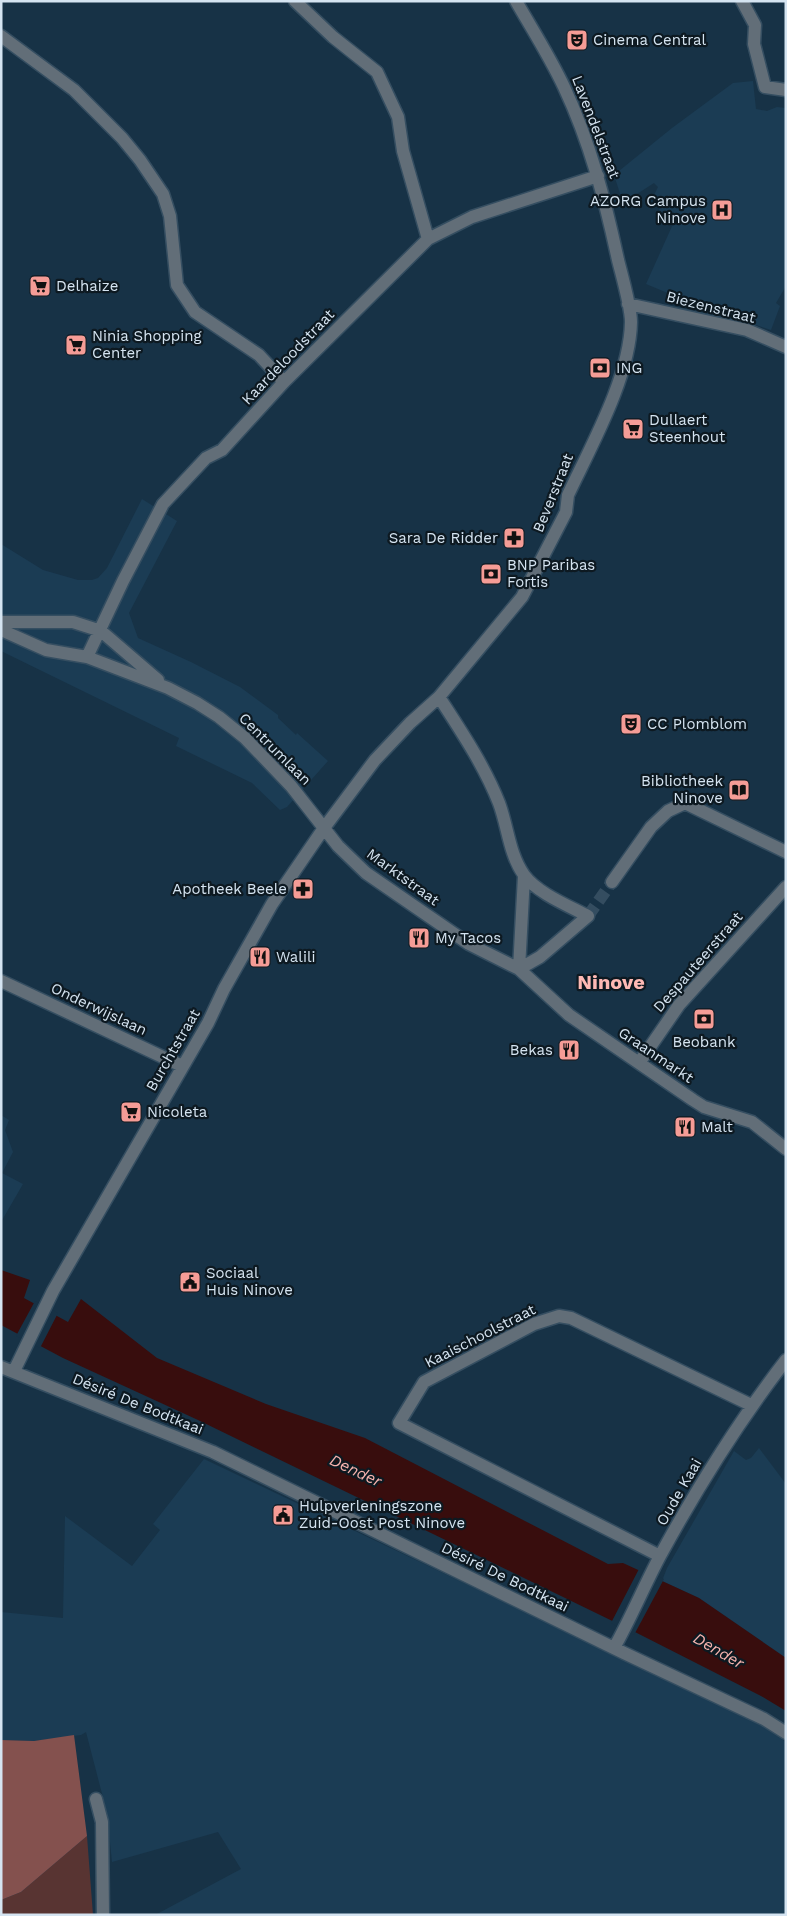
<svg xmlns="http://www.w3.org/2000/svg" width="787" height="1916" viewBox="0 0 787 1916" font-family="'Work Sans',sans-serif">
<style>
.built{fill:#1b3c54}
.green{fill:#583432}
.forest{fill:#84514e}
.water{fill:#380d0d}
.pier{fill:#173246}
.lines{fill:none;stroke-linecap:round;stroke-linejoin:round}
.street-tunnel{stroke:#344d60;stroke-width:12;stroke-dasharray:12 6;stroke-linecap:butt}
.street-casing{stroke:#354e61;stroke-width:15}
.street{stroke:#626e78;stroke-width:12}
.labels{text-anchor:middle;stroke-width:4.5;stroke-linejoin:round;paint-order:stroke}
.poi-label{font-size:15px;fill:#d5e4f1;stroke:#0d1921;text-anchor:start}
.street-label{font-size:15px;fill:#d5e4f1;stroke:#0d1921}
.water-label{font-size:16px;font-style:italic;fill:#f6b3ae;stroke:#0d1921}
.district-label{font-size:20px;font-weight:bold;fill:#feb9b4;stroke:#0d1921}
</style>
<rect width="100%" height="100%" fill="#173246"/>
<path class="built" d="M 753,81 L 756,109 L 767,111 L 777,107 L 786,108 L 786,286 L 776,303 L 780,306 L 771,330 L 694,304 L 646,284 L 673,224 L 657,217 L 662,198 L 654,195 L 658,187 L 654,183 L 623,203 L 614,175 L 672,128 L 733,83 Z
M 142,499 L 177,521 L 129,613 L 138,638 L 191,662 L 240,687 L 278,715 L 278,718 L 296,735 L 297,733 L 328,761 L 287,807 L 280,810 L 252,783 L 176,746 L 179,738 L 1,651 L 1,544 L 43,570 L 78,580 L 92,580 L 98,578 L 107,568 Z
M 1,1115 L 9,1120 L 5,1130 L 13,1152 L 2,1173 L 23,1184 L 1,1222 Z
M 759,1448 L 786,1484 L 786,1658 L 699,1598 L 662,1581 L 667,1568 L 734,1451 L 746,1460 L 751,1458 Z
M 204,1459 L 756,1722 L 786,1742 L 786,1915 L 155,1915 L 241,1869 L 218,1832 L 112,1862 L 107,1813 L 86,1732 L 81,1735 L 34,1741 L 1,1740 L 1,1612 L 63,1618 L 65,1516 L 132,1566 L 160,1530 L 153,1524 Z"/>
<path class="green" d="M 87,1836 L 93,1915 L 1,1915 L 1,1900 L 21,1892 Z"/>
<path class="forest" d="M 74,1735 L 87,1836 L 21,1892 L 1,1900 L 1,1740 L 34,1741 Z"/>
<path class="water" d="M 1,1270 L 30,1280 L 24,1298 L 68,1322 L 81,1299 L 157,1358 L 266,1404 L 365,1438 L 608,1564 L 623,1563 L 699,1598 L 786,1658 L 786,1711 L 761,1696 L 633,1631 L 198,1420 L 63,1358 L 1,1325 Z"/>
<path class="pier" d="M 35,1301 L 58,1313 L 40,1348 L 16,1336 Z
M 640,1567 L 664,1579 L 634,1635 L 611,1623 Z"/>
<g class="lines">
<path class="street-tunnel" d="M 588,916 L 612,882"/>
<g class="street-casing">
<path id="street" d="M 295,1 L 333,37 L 377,72 L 398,117 L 403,151 L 428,239
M 742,1 L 755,25 L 754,44 L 765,87 L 786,90
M 1,36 L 74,90 L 122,138 L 140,160 L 163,194 L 170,216 L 177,285 L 195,312 L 259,355 L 284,382
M 628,304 L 747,330 L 786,347
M 1,622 L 73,622 L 101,631 L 158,680
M 1,630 L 46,650 L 87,657 L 168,688 L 197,703 L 219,717 L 245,738 L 291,786 L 338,846 L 366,873 L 469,944 L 519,969 L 569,1015 L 693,1100 L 704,1107 L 752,1122 L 786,1149
M 87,657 L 123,581 L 163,504 L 206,458 L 222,450 L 284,382 L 428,239 L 472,217 L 598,176
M 439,697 C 461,731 484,765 499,803 C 508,827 509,854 524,875 C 537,893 569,906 588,916 L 540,957 L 519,969
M 612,882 L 651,827 L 668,811 L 685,803 L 786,852
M 519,969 L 524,876
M 1,981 L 182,1066
M 639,1063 L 679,1005 L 786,887
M 1,1367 L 213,1452 L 624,1653 L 764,1719 L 786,1733
M 14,1371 L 53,1291 L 208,1023 L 224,989 L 272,904 L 324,828 L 375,760 L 410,723 L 439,697 L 522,597 L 566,512 L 568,495 C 591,446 630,377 631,322 C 631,307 622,276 618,260 C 605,200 590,142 564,87 C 550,57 532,29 516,1
M 660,1556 L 399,1423 L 424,1382 L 534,1324 L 559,1316 L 571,1318 L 751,1405
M 614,1648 C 631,1618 644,1586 660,1556 C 697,1488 738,1422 786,1360
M 96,1799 L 102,1822 L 103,1915"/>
</g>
<use href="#street" class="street"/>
</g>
<defs>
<g id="theatre-square" transform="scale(1.125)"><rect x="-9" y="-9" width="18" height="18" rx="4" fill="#f59c96" stroke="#0d1921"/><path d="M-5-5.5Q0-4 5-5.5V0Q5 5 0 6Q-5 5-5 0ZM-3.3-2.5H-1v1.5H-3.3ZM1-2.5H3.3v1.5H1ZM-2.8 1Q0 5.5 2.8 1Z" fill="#111"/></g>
<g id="hospital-square" transform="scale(1.125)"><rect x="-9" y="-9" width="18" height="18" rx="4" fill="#f59c96" stroke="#0d1921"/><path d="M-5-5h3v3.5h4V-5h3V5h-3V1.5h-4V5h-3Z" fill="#111"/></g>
<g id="supermarket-square" transform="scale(1.125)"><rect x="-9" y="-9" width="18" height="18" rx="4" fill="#f59c96" stroke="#0d1921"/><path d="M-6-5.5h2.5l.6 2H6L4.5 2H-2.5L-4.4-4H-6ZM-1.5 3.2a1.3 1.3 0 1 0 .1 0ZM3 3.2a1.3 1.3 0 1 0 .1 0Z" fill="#111"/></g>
<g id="bank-square" transform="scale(1.125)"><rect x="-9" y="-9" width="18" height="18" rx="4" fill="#f59c96" stroke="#0d1921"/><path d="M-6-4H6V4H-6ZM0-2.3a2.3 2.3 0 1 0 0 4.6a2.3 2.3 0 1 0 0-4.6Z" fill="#111"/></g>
<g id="pharmacy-square" transform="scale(1.125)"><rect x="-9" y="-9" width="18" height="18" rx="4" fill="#f59c96" stroke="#0d1921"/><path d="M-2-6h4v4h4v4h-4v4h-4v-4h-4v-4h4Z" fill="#111"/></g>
<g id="library-square" transform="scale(1.125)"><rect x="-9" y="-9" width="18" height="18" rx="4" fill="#f59c96" stroke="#0d1921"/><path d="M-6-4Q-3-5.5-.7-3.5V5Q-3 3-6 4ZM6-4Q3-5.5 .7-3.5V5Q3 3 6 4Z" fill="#111"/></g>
<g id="restaurant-square" transform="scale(1.125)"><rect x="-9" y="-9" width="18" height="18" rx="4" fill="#f59c96" stroke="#0d1921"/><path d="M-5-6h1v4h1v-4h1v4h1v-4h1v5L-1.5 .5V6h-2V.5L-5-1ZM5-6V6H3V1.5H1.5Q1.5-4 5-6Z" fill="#111"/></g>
<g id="civic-square" transform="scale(1.125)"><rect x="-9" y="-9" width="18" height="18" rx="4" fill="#f59c96" stroke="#0d1921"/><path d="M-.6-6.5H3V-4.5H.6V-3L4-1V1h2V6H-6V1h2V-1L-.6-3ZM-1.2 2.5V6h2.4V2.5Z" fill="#111"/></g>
</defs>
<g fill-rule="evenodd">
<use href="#theatre-square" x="577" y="40"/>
<use href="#hospital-square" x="722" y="210"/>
<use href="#supermarket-square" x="40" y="286"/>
<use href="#supermarket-square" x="76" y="345"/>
<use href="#bank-square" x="600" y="368"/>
<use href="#supermarket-square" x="633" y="429"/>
<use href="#pharmacy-square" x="514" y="538"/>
<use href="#bank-square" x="491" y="574"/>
<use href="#theatre-square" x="631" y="724"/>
<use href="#library-square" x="739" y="790"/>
<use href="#pharmacy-square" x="303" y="889"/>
<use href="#restaurant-square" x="419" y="938"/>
<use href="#restaurant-square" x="260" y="957"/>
<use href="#bank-square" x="704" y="1019"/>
<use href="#restaurant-square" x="569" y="1050"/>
<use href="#supermarket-square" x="131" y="1112"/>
<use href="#restaurant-square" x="685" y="1127"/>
<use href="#civic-square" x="190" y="1282"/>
<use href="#civic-square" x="283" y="1515"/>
</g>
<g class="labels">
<g class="poi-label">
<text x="593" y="45">Cinema Central</text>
<text x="706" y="206" text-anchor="end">AZORG Campus<tspan x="706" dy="17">Ninove</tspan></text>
<text x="56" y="291">Delhaize</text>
<text x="92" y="341">Ninia Shopping<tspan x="92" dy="17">Center</tspan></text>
<text x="616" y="373">ING</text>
<text x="649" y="425">Dullaert<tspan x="649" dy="17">Steenhout</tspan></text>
<text x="498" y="543" text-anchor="end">Sara De Ridder</text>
<text x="507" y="570">BNP Paribas<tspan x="507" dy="17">Fortis</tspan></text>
<text x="647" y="729">CC Plomblom</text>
<text x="723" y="786" text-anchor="end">Bibliotheek<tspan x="723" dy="17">Ninove</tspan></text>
<text x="287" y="894" text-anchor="end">Apotheek Beele</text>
<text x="435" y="943">My Tacos</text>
<text x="276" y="962">Walili</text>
<text x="704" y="1047" text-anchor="middle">Beobank</text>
<text x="553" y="1055" text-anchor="end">Bekas</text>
<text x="147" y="1117">Nicoleta</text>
<text x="701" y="1132">Malt</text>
<text x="206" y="1278">Sociaal<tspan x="206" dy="17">Huis Ninove</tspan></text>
<text x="299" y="1511">Hulpverleningszone<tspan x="299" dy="17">Zuid-Oost Post Ninove</tspan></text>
</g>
<g class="street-label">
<text transform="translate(596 127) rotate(69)" y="5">Lavendelstraat</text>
<text transform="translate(711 307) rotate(14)" y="5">Biezenstraat</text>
<text transform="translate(288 357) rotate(-46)" y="5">Kaardeloodstraat</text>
<text transform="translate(553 493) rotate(-68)" y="5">Beverstraat</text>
<text transform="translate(275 749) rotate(45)" y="5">Centrumlaan</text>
<text transform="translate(403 877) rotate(36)" y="5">Marktstraat</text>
<text transform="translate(698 962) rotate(-49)" y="5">Despauteerstraat</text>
<text transform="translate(99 1009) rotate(25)" y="5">Onderwijslaan</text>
<text transform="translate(173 1050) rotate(-60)" y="5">Burchtstraat</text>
<text transform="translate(656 1055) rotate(34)" y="5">Graanmarkt</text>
<text transform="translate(480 1336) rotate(-27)" y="5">Kaaischoolstraat</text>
<text transform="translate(138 1404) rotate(22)" y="5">Désiré De Bodtkaai</text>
<text transform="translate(679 1492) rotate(-60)" y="5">Oude Kaai</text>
<text transform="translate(505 1577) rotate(26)" y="5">Désiré De Bodtkaai</text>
</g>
<g class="water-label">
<text transform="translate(356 1470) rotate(25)" y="6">Dender</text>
<text transform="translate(719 1650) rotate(30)" y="6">Dender</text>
</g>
<g class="district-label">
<text x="611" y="989">Ninove</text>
</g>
</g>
<rect width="787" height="1916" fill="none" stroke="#d5e4f1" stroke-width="5"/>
</svg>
